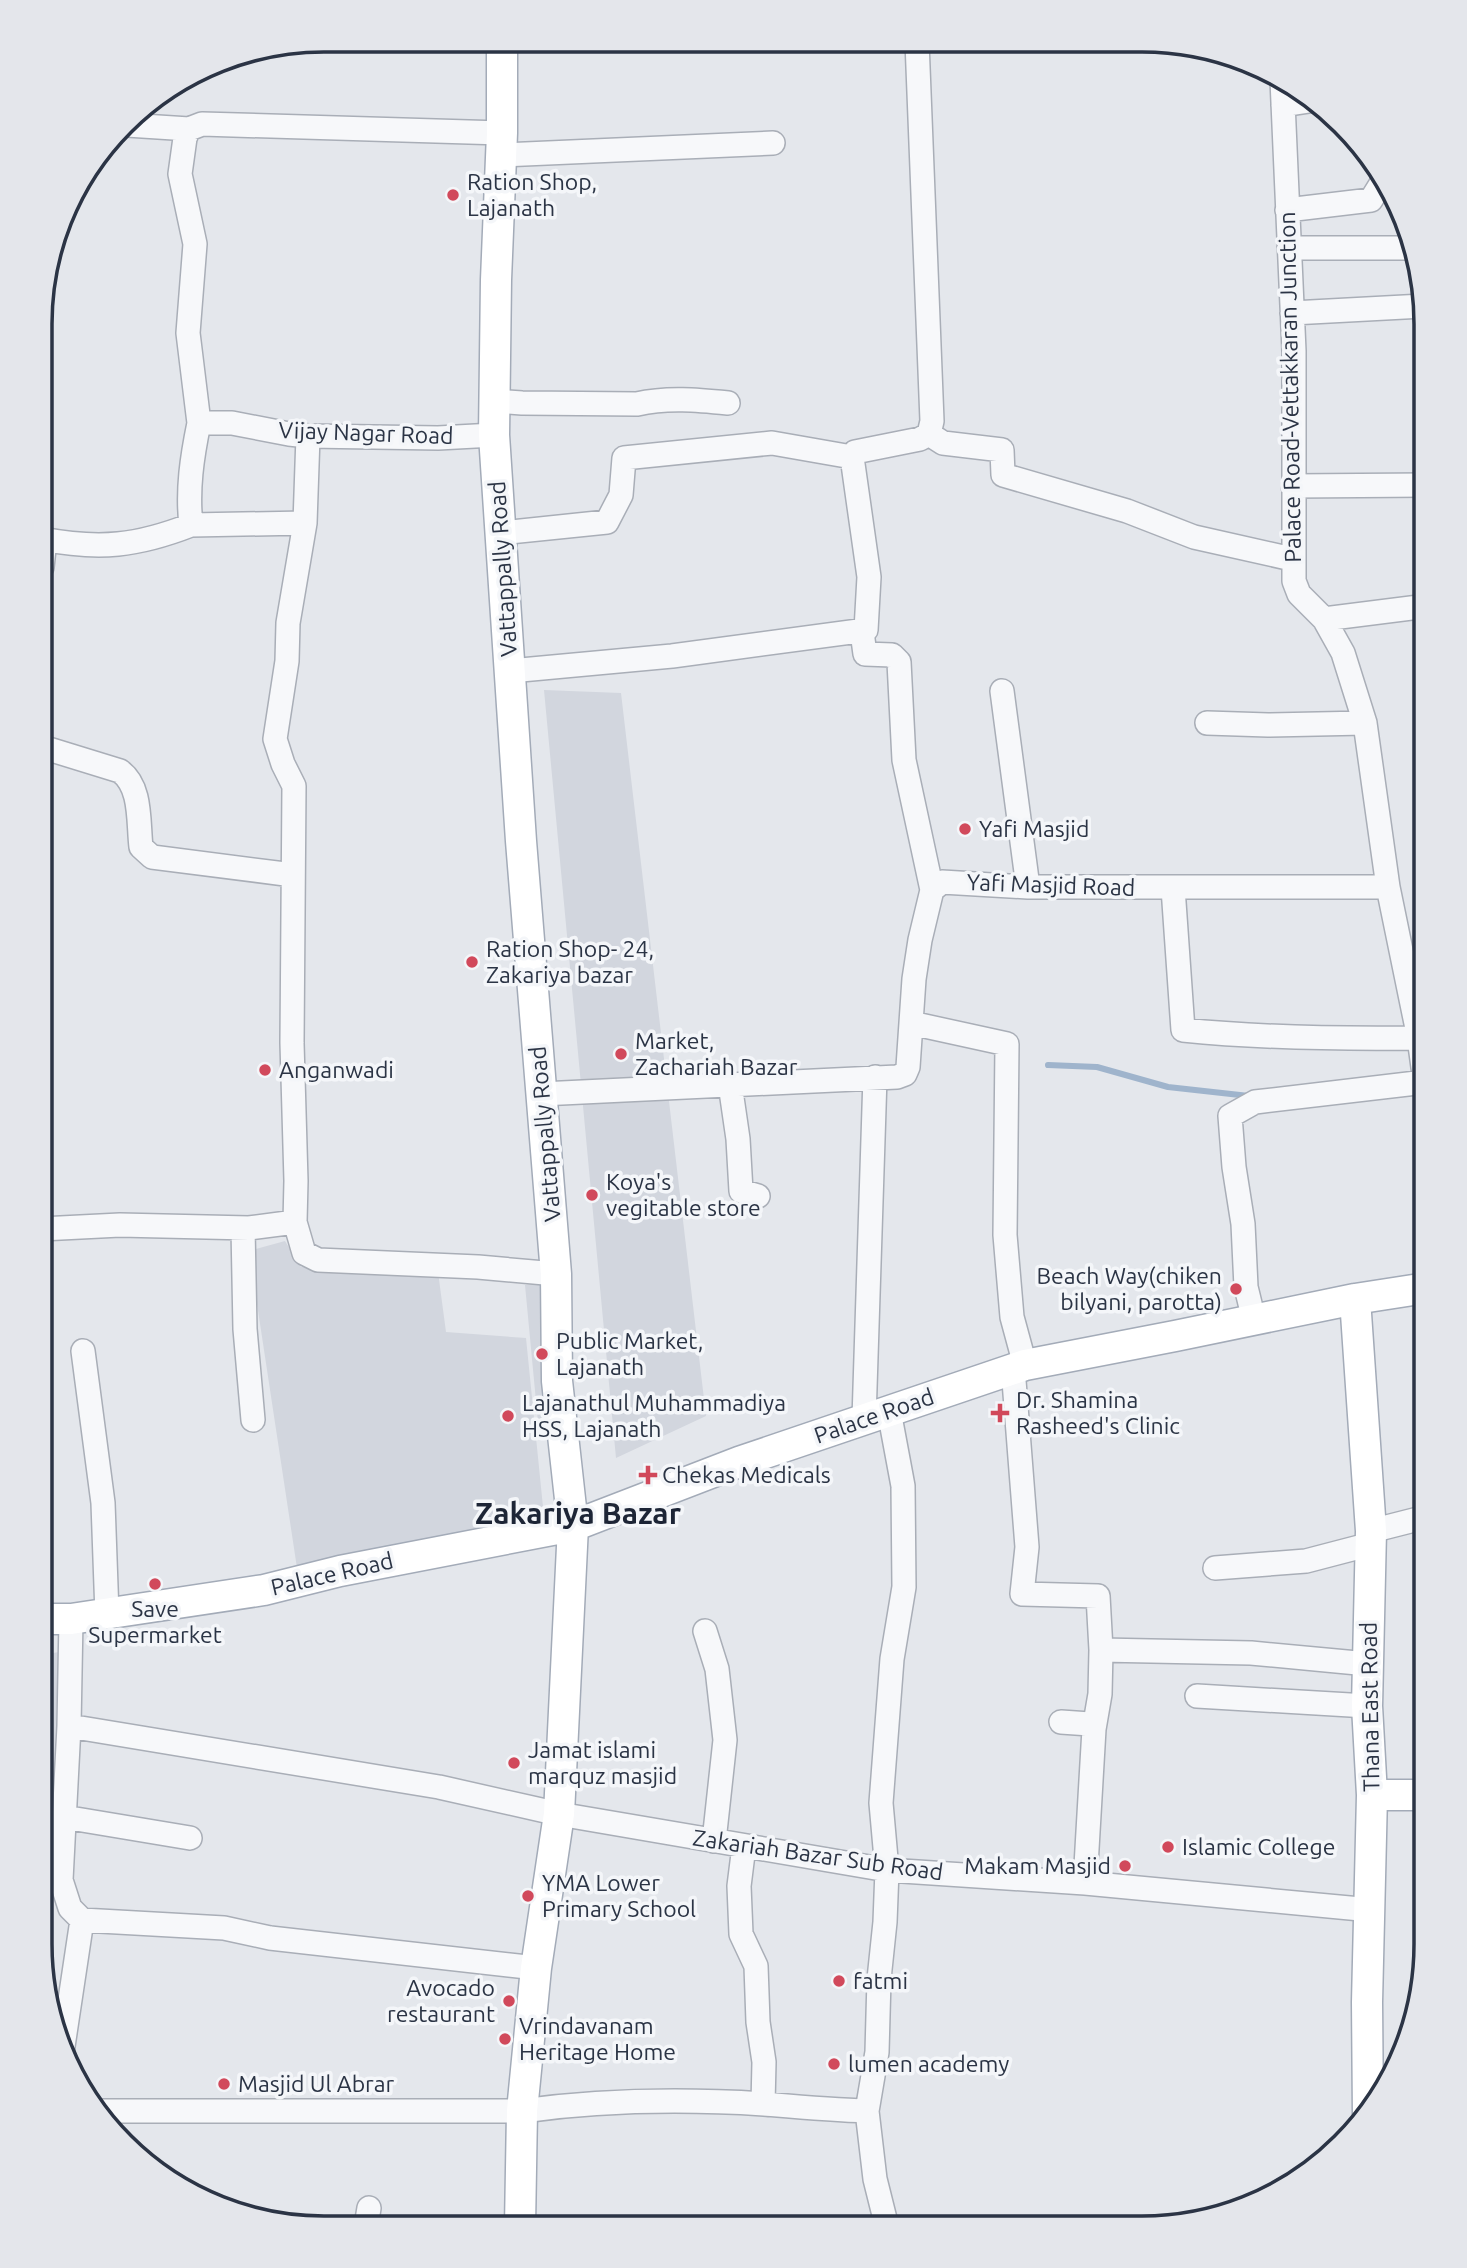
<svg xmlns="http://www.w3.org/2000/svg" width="1467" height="2268" viewBox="0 0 1467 2268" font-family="Ubuntu,sans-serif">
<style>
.built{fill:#d2d6de}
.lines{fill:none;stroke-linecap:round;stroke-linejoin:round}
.stream{stroke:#9fb4cc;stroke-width:6}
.minor-casing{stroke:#a9aeb7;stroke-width:26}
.major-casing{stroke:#a3abb8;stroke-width:33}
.minor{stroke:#f7f8fa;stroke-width:23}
.major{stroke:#fff;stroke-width:30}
.poi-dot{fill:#d1495b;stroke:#f4f6f9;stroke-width:2.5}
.labels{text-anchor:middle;stroke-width:7;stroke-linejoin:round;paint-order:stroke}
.poi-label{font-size:23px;fill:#2b3445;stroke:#f4f6f9;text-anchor:start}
.street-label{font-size:23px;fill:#2b3445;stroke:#f4f6f9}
.district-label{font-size:30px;font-weight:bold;fill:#1d2536;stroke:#f4f6f9}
.rim{fill:none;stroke:#2b3445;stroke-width:3.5}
</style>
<rect width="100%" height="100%" fill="#e4e7ec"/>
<path class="built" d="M 544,690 L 621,693 L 706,1416 L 616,1458 Z
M 285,1241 L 301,1267 L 438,1272 L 446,1332 L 526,1338 L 544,1517 L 297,1568 L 249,1251 Z
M 550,1282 L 554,1437 L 539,1433 L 525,1285 Z
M 59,1652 L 50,1852 L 40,1886 L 41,1655 Z"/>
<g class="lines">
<path class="stream" d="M 1048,1065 L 1097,1067 L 1168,1087 L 1249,1096"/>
<g class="minor-casing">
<path id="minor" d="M 1282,80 L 1294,351 L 1294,581 L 1299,594 L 1324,619 L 1343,653 L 1365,723 L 1388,887 L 1419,1038 L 1426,1089
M 1283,105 L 1316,100
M 127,125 L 189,129
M 501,155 L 773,143
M 1287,210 L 1371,200 L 1384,179
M 1289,248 L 1411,248
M 1292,313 L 1423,306
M 495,401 L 522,403 L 637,404 C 667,397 698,400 728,403
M 199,423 L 188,333 L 195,244 L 180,174 L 185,138 L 189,129 L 202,124 L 502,133
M 929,434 L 943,443 L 1002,450 L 1003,475 L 1127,511 L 1194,537 L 1292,559
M 1293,486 L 1427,485
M 191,525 L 305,523
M 501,533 L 607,522 L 621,495 L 624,458 L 772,443 L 852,457
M 42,539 C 100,550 137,546 191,525 C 187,490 192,457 199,423 L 232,423 L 289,434 L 308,436 L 438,438 L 494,435
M 42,567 L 45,540
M 1324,619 L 1427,606
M 862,632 L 865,654 L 892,655 L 899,662 L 904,760 L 932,890
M 510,671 L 672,656 L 866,630 L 869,577 L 852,457 L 855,452 L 920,439 L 929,434 L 932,421 L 917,42
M 1002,691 L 1028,887
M 1207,723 L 1268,725 L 1365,723
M 42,747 L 120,771 C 142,787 138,822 141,847 L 152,857 L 293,875
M 1173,888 L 1183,1030 C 1262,1038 1340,1039 1419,1038
M 911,1023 L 1007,1044 L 1005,1235 L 1012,1317 L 1025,1365
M 730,1084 L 738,1139 L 741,1191 L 758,1196
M 541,1094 L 897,1077 L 905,1074 L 908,1067 L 914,979 L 920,940 L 932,890 L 942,882 L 1028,887 L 1388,887
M 295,1222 L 296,1181 L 292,1043 L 294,786 L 283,764 L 275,739 L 287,661 L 288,623 L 305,523 L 308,436
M 243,1228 L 245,1329 L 253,1420
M 41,1229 L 120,1225 L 249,1228 L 295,1222 L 304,1253 L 318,1260 L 478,1267 L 556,1274
M 1254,1320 L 1246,1287 L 1243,1224 L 1234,1167 L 1230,1116 L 1255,1102 L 1425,1082
M 83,1351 L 103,1503 L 107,1614
M 1013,1368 L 1027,1547 L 1022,1594 L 1098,1596 L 1101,1650 L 1251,1653 L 1368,1664
M 864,1419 L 875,1077
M 1371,1531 L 1426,1517
M 1215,1568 L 1306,1561 L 1371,1544
M 71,1619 L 69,1726 L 61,1880 L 70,1908 L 82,1920 L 224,1928 L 270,1938 L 536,1968
M 705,1631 L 717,1669 L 725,1740 L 714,1841
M 1197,1696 L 1367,1706
M 1061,1722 L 1090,1724 L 1094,1729 L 1085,1883
M 69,1726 L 439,1787 L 559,1814 L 887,1870 L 1085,1883 L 1371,1910
M 1094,1729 L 1100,1694 L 1101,1650
M 64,1817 L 190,1838
M 744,1846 L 739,1886 L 741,1934 L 756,1966 L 758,2022 L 764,2062 L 763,2104
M 62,2053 L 82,1920
M 96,2111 L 522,2111 C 602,2100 684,2099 764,2104 C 799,2107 832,2110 867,2111
M 366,2226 L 369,2208
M 887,2227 L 875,2179 L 867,2111 L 877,2052 L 879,1979 L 885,1922 L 887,1870 L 881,1803 L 892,1659 L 904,1587 L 903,1486 L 889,1411"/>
</g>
<g class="major-casing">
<path id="major" d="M 502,41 L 502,133 L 496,280 L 494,435 L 521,841 L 556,1274 L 557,1381 L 573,1526 L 559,1814 L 536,1968 L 522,2111 L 520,2226
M 1355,1299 L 1371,1531 L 1367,1706 L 1372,1795 L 1367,2002 L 1368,2117
M 41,1619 L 71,1619 L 264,1590 L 340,1571 L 573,1526 L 739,1462 L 1025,1365 L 1175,1336 L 1355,1299 L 1426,1288
M 1372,1795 L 1426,1795"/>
</g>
<use href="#minor" class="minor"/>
<use href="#major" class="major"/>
</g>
<g class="poi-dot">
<circle cx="453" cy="195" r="7"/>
<circle cx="965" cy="829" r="7"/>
<circle cx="472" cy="962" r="7"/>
<circle cx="621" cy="1054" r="7"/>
<circle cx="265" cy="1070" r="7"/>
<circle cx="592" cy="1195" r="7"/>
<circle cx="1236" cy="1289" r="7"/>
<circle cx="542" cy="1354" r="7"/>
<path d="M996.5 1402.5h7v7h7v7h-7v7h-7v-7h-7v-7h7z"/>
<circle cx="508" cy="1416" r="7"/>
<path d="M644.5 1464.5h7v7h7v7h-7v7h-7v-7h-7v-7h7z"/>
<circle cx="155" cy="1584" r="7"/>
<circle cx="514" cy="1763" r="7"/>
<circle cx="1168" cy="1847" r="7"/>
<circle cx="1125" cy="1866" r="7"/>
<circle cx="528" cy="1896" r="7"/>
<circle cx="839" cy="1981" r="7"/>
<circle cx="509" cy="2001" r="7"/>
<circle cx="505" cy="2039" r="7"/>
<circle cx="834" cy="2064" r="7"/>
<circle cx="224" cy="2084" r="7"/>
</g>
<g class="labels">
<g class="poi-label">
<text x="467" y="190">Ration Shop,<tspan x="467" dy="26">Lajanath</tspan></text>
<text x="979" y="837">Yafi Masjid</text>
<text x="486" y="957">Ration Shop- 24,<tspan x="486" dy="26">Zakariya bazar</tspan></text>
<text x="635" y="1049">Market,<tspan x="635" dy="26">Zachariah Bazar</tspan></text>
<text x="279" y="1078">Anganwadi</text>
<text x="606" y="1190">Koya's<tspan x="606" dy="26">vegitable store</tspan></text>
<text x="1222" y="1284" text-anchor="end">Beach Way(chiken<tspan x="1222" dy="26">bilyani, parotta)</tspan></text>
<text x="556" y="1349">Public Market,<tspan x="556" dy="26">Lajanath</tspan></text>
<text x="1016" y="1408">Dr. Shamina<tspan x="1016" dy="26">Rasheed's Clinic</tspan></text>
<text x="522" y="1411">Lajanathul Muhammadiya<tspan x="522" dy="26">HSS, Lajanath</tspan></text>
<text x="662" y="1483">Chekas Medicals</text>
<text x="155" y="1617" text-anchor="middle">Save<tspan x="155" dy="26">Supermarket</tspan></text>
<text x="528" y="1758">Jamat islami<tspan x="528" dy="26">marquz masjid</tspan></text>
<text x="1182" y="1855">Islamic College</text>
<text x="1111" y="1874" text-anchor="end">Makam Masjid</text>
<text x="542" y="1891">YMA Lower<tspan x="542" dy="26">Primary School</tspan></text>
<text x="853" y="1989">fatmi</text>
<text x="495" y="1996" text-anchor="end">Avocado<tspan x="495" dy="26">restaurant</tspan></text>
<text x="519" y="2034">Vrindavanam<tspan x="519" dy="26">Heritage Home</tspan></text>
<text x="848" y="2072">lumen academy</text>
<text x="238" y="2092">Masjid Ul Abrar</text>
</g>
<g class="street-label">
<text transform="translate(1290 387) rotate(-91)" y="8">Palace Road-Vettakkaran Junction</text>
<text transform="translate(366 433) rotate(2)" y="8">Vijay Nagar Road</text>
<text transform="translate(503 569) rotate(-94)" y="8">Vattappally Road</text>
<text transform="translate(1051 885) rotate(2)" y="8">Yafi Masjid Road</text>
<text transform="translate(545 1134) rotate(-95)" y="8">Vattappally Road</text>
<text transform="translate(874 1416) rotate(-19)" y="8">Palace Road</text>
<text transform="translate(332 1574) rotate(-13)" y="8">Palace Road</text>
<text transform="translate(1370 1707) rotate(-91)" y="8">Thana East Road</text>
<text transform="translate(818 1855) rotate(8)" y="8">Zakariah Bazar Sub Road</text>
</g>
<g class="district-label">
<text x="578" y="1524">Zakariya Bazar</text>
</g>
</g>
<path d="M0 0H1467V2268H0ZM324 52H1142A272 272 0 0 1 1414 324V1944A272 272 0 0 1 1142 2216H324A272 272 0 0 1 52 1944V324A272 272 0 0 1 324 52Z" fill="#e4e6eb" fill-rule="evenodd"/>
<path class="rim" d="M324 52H1142A272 272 0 0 1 1414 324V1944A272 272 0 0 1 1142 2216H324A272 272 0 0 1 52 1944V324A272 272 0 0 1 324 52Z"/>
</svg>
